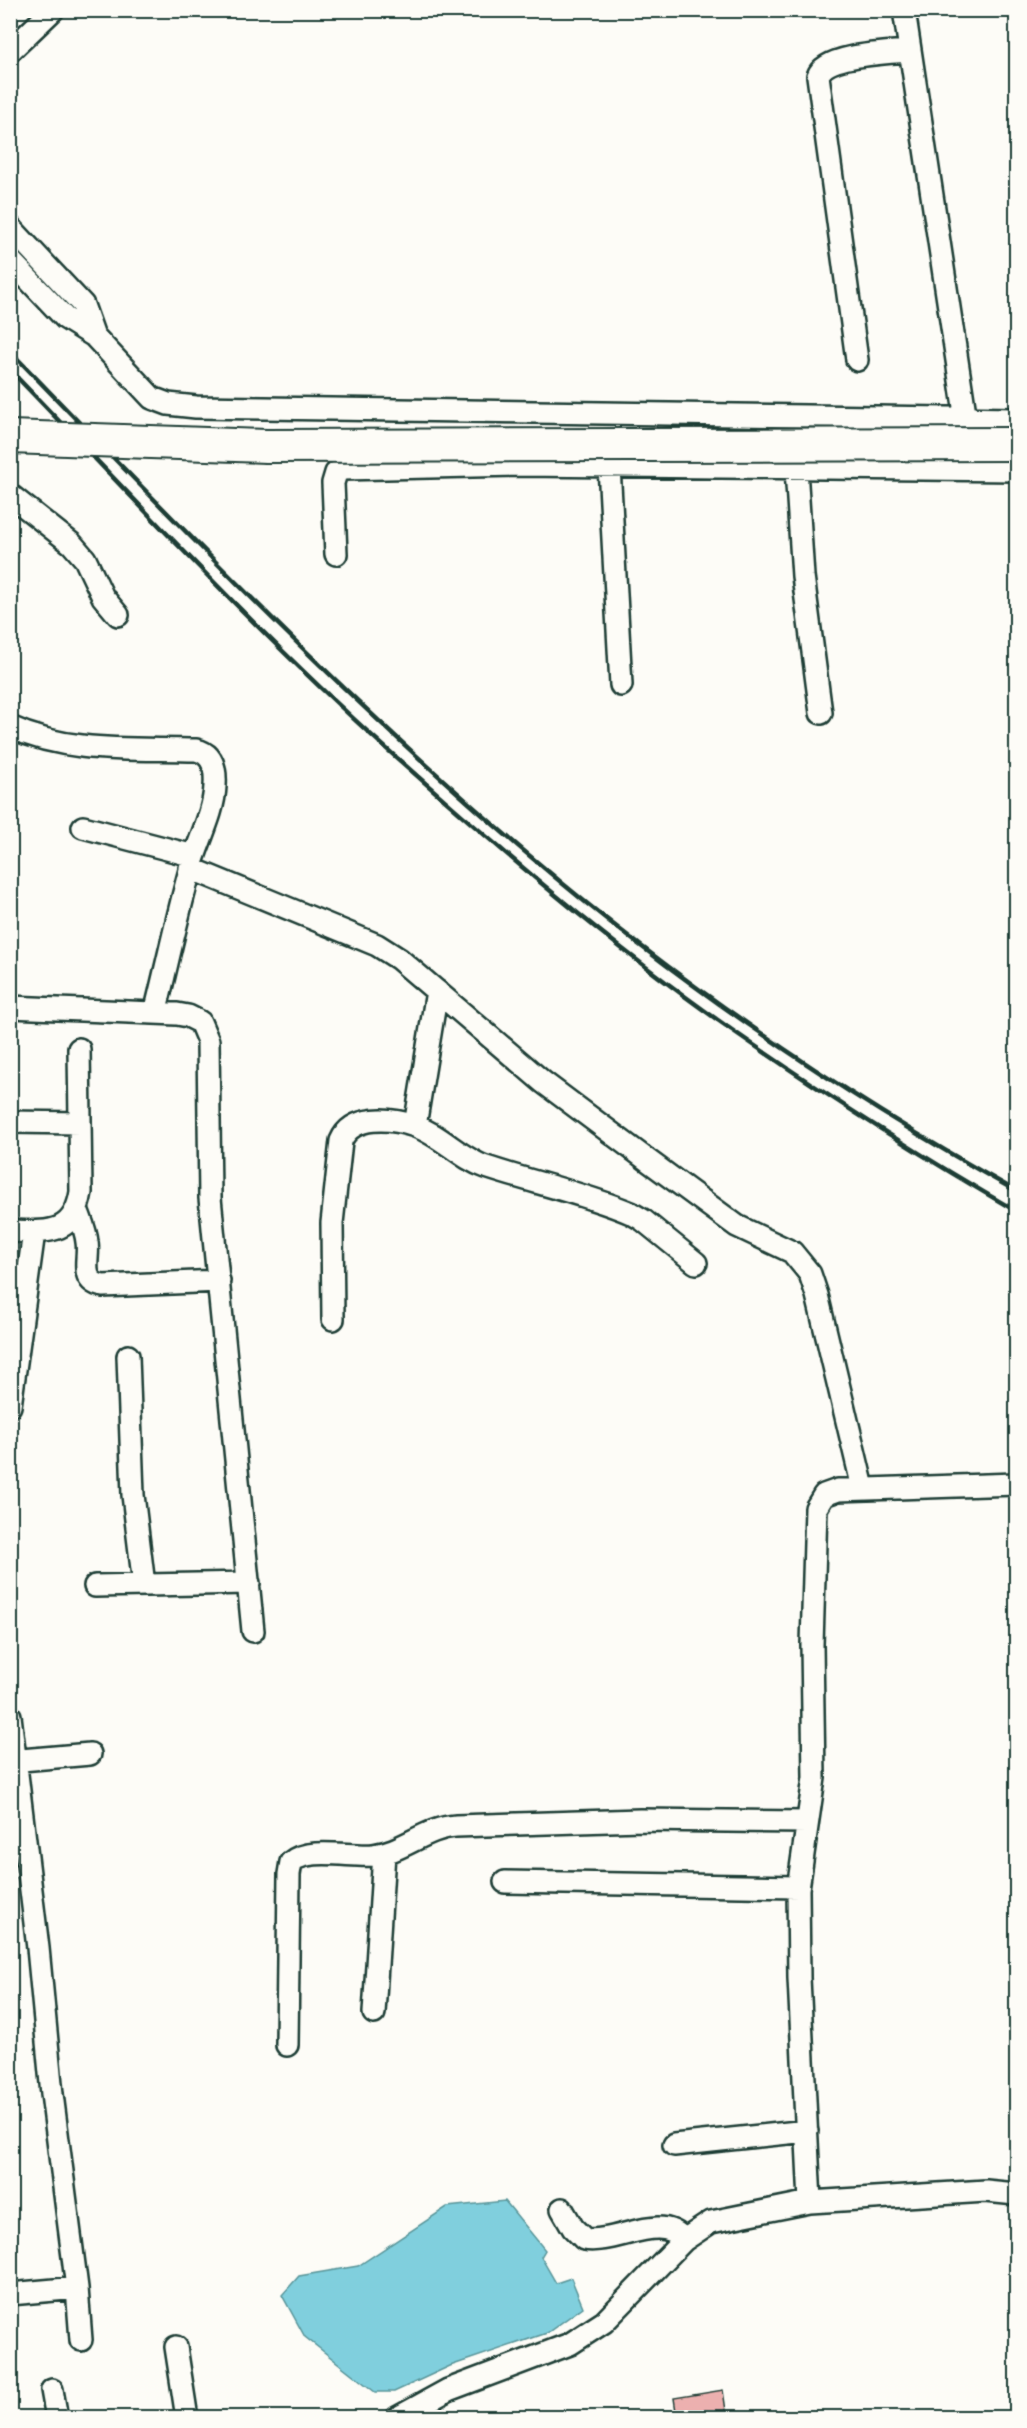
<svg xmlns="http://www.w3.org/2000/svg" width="1027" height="2428" viewBox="0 0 1027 2428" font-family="Mynerve,sans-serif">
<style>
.water{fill:#80cfdd;stroke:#599599;stroke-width:1.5}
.building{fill:#ecb0af;stroke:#1f3d34;stroke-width:1.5}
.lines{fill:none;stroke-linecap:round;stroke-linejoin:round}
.minor-casing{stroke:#1f3d34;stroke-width:26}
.minor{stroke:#fdfcf7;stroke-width:21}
.rail{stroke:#1f3d34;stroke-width:4.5}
.highway-bridge-casing{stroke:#1f3d34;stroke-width:36;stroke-linecap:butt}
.highway-bridge{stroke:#fdfcf7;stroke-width:32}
</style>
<rect width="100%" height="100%" fill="#fdfcf7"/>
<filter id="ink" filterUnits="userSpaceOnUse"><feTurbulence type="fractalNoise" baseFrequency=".0167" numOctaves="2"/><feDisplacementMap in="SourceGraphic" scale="12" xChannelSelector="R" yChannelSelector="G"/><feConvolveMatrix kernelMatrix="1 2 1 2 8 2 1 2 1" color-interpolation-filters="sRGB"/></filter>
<g filter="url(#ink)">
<path class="water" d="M 505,2201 L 545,2250 L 541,2257 L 556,2283 L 571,2278 L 583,2307 L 547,2333 L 450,2366 L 394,2392 L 375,2392 L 305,2337 L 282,2295 L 299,2276 L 358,2266 L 447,2207 Z"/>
<path class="building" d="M 723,2390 L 727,2418 L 677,2418 L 674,2398 Z"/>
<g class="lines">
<g class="minor-casing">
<path id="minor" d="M 904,10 L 966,420
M 10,51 L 53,10
M 10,227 L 83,305 L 94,336
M 10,260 L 65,318 L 94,336 L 152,398 L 168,404 L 196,407 L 1016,419
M 857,360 L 818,76 C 825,54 889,53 910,51
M 609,466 L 621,685
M 796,469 L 803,576 L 821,713
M 10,495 L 72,544 L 85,559 L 103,597 L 118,615
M 336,554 L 333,483 L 336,473 L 343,469 L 520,465 L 1016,470
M 10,727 C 69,754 134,748 196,750 C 214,754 216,770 215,786 C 214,814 197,843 190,870 C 177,917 167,965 155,1013
M 83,827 L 194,856
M 190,868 L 377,945 L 399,959 L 543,1082 L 650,1162 L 737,1226 L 792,1252 L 810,1274 L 817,1295 L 863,1488
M 10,1007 L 177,1014 L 188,1016 L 200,1022 L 208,1041 L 210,1198 L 253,1631
M 10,1122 L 80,1123
M 415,1126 L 437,991
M 77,1209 C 81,1220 86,1231 87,1242 C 90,1259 78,1281 103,1286 L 219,1281
M 10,1231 C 47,1232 74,1236 81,1192 L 79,1049
M 333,1319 L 332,1223 L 341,1141 C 352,1114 391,1118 415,1126 C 441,1135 460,1158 486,1167 C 534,1183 584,1193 631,1213 L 643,1220 L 696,1263
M 128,1356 L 133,1495 L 144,1585
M 10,1406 L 34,1232
M 95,1586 L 249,1583
M 10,1716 L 38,1948 L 52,2094 L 77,2288 L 81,2340
M 10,1761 L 90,1754
M 505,1882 L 798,1887
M 374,2013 L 384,1853
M 287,2045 L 289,1874 L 291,1862 C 308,1847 350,1857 373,1855 C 403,1852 425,1828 456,1826 L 640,1820 L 807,1822
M 674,2145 L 807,2131
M 810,2202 L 799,1978 L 798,1889 L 814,1778 L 812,1645 L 816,1508 L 824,1495 L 838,1490 L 1016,1484
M 562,2209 L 573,2228 L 584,2239 C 616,2245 661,2211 684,2240
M 10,2294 L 77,2288
M 176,2347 L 187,2418
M 52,2390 L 57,2418
M 397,2418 L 448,2390 L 570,2344 L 604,2322 L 684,2240 L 711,2222 L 810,2202 L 986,2191 L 1016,2194"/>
</g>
<use href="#minor" class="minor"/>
<path class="rail" d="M 10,351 C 180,527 350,704 537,862 C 685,988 848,1097 1016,1191
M 10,370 C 134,498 255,631 388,750 C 498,848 611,946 732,1030 C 824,1094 919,1155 1016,1211"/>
<g class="highway-bridge-casing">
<path id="highway-bridge" d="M 10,437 L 266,446 L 1016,444"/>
</g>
<use href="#highway-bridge" class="highway-bridge"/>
</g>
</g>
<rect width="1027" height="2428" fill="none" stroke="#fdfcf7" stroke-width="36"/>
<rect x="18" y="18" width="991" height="2392" fill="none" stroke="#1f3d34" stroke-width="2" filter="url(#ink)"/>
</svg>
